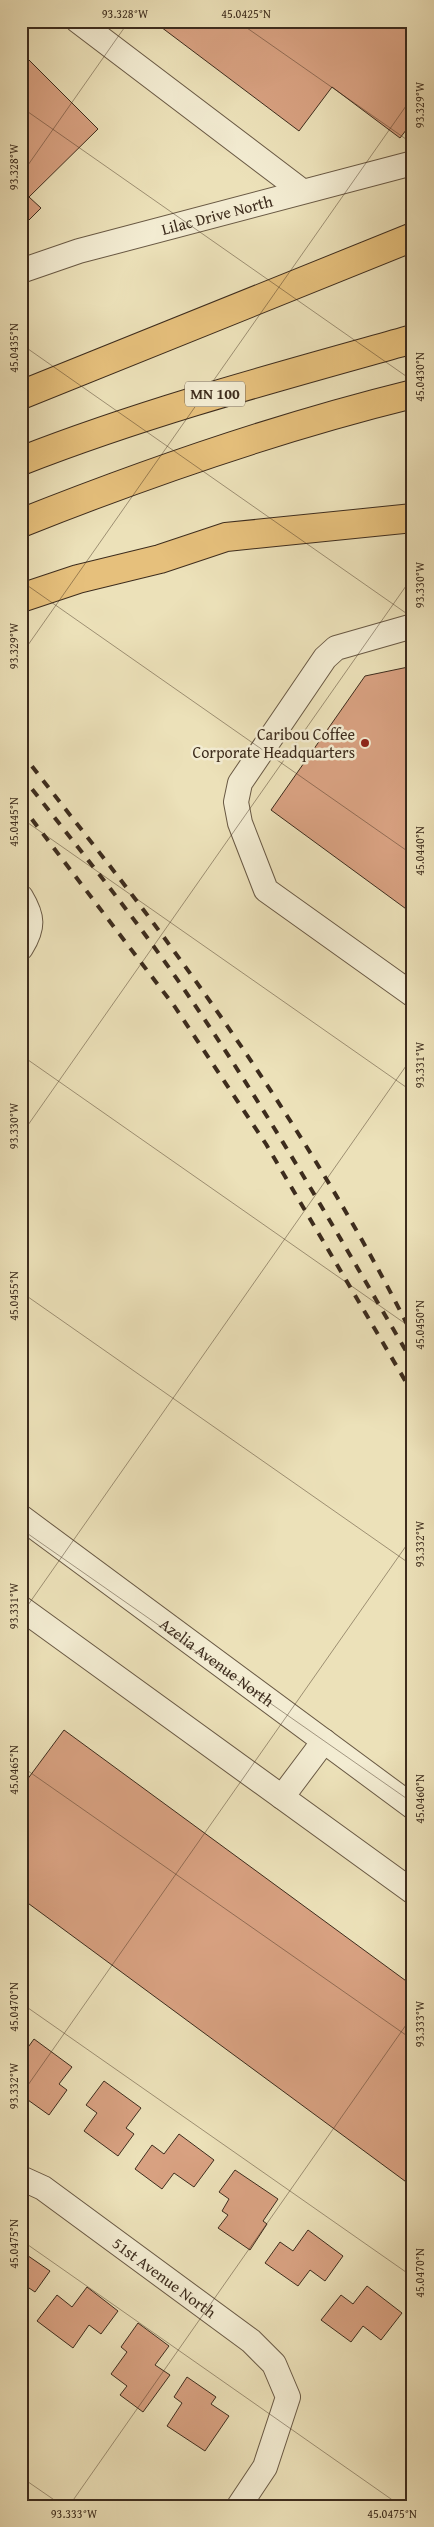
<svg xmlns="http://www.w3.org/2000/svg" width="434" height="2527" viewBox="0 0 434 2527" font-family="'Gentium Book Plus',serif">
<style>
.building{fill:#d8a181;stroke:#3d2c1d}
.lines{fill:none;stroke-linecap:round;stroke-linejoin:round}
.minor-casing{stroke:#695944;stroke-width:26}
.highway-casing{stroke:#3d2c1d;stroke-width:30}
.minor{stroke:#f3ecd2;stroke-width:24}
.highway{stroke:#e6c07c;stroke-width:28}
.rail{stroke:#3d2c1d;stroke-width:4;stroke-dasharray:9 9;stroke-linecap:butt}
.ticks{fill:none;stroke:#3d2c1d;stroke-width:1;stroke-opacity:0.45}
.poi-dot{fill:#8f2418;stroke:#f3ecd2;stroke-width:2}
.labels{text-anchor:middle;stroke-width:5;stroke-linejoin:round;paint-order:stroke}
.shield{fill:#f3ecd2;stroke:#746653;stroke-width:1}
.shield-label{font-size:15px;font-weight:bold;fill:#3d2c1d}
.street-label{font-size:16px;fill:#3d2c1d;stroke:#f3ecd2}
.poi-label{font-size:16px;fill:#3d2c1d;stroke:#f3ecd2;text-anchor:end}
.neatline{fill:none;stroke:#3d2c1d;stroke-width:2}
.ticks-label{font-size:12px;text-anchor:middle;fill:#3d2c1d}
</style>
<rect width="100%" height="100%" fill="#ece1b9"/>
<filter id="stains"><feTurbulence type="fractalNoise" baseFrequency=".004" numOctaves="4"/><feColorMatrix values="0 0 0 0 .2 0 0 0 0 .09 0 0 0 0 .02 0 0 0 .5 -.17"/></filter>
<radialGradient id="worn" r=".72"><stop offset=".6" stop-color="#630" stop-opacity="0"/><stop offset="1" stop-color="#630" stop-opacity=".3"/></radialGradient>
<path class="building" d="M 153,21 L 413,21 L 413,121 L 400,138 L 332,87 L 299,131 Z
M 21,52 L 98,129 L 29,197 L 41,208 L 22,227 Z
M 413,666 L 413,914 L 271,810 L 365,676 Z
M 64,1730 L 413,1986 L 413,2187 L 21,1898 L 21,1788 Z
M 34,2039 L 72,2067 L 59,2084 L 67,2090 L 49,2115 L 21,2095 L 21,2081 L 27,2073 L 21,2068 L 21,2057 Z
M 104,2081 L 141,2108 L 126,2128 L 134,2134 L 118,2156 L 84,2131 L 97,2113 L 86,2105 Z
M 179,2134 L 214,2160 L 194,2187 L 174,2173 L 162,2189 L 135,2169 L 152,2145 L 164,2154 Z
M 235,2170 L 278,2199 L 263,2221 L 267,2224 L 250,2250 L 218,2228 L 228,2215 L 222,2211 L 229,2199 L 219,2192 Z
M 308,2230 L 343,2256 L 325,2281 L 310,2270 L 298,2286 L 265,2263 L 280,2242 L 293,2251 Z
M 21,2251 L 50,2271 L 35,2292 L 26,2286 L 21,2292 Z
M 367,2286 L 402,2313 L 381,2340 L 363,2326 L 351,2342 L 321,2320 L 341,2295 L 353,2304 Z
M 87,2287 L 118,2311 L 101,2334 L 89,2325 L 73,2348 L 37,2321 L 57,2295 L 72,2307 Z
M 138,2323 L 169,2346 L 155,2365 L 170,2375 L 143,2412 L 120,2395 L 127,2386 L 111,2374 L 127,2352 L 121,2347 Z
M 187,2377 L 216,2397 L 211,2404 L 229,2416 L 205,2451 L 167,2426 L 182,2403 L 174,2397 Z"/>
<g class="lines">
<g class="minor-casing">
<g id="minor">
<path d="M 78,21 L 302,191"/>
<path id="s1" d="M 21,271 L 79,251 L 413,163"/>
<path d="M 413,626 L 336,648 L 325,658 L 240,783 L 236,802 L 240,823 L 266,890 L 413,995"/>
<path d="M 21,897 C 33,917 34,927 21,948"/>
<path id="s2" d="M 21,1517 L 413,1807"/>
<path d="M 21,1608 L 413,1892"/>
<path d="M 282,1797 L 324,1741"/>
<path id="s3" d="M 21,2178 L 43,2188 L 251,2341 L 274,2364 L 288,2397 L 265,2467 L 239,2506"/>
</g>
</g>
<g class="highway-casing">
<path id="highway" d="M 21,395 L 413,237
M 21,461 C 149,411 281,376 413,339
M 21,523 C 149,472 279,427 413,394
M 21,598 L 78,579 L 160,559 L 226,537 L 413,518"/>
</g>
<use href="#minor" class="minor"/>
<use href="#highway" class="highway"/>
<path class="rail" d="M 21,752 C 71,817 123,881 171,947 C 261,1070 345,1200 413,1336
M 21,775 C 79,849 138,921 190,998 C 271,1116 341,1240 413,1363
M 21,805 L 175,1007 L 266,1144 L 413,1394"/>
</g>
<path class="ticks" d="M 237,21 L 413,144M 21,107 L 413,381M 21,175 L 129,21M 21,344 L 413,618M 21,581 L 413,855M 21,655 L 413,96M 21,818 L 413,1092M 21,1055 L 413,1329M 21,1135 L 413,576M 21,1292 L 413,1566M 21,1529 L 413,1803M 21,1615 L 413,1056M 21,1766 L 413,2040M 21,2003 L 413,2277M 21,2095 L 413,1536M 21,2240 L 401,2506M 21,2477 L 63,2506M 69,2506 L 413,2015M 405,2506 L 413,2495"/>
<circle class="poi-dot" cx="365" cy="743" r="5"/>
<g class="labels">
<rect class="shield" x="185" y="381.5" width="60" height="25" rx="4"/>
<g class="shield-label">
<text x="215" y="399">MN 100</text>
</g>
<g class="street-label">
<text dy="6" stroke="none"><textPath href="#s1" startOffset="204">Lilac Drive North</textPath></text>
<text dy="6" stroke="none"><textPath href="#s2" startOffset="244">Azelia Avenue North</textPath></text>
<text dy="6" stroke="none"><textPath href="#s3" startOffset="175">51st Avenue North</textPath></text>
</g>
<g class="poi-label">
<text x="355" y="740">Caribou Coffee<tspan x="355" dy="18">Corporate Headquarters</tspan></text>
</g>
</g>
<rect width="434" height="2527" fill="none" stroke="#ece1b9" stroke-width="55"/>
<rect x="28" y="28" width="378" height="2472" class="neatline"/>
<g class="ticks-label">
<text x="125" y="18">93.328°W</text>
<text x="246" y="18">45.0425°N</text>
<text transform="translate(420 105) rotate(-90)" y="4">93.329°W</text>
<text transform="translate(14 167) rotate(-90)" y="4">93.328°W</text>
<text transform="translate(14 348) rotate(-90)" y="4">45.0435°N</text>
<text transform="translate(420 377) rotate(-90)" y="4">45.0430°N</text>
<text transform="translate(420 585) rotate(-90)" y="4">93.330°W</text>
<text transform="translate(14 646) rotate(-90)" y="4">93.329°W</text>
<text transform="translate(14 822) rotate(-90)" y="4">45.0445°N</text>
<text transform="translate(420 851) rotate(-90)" y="4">45.0440°N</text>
<text transform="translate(420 1065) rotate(-90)" y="4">93.331°W</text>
<text transform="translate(14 1126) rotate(-90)" y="4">93.330°W</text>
<text transform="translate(14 1296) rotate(-90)" y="4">45.0455°N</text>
<text transform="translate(420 1325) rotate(-90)" y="4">45.0450°N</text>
<text transform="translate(420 1544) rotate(-90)" y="4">93.332°W</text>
<text transform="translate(14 1606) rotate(-90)" y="4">93.331°W</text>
<text transform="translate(14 1770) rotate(-90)" y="4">45.0465°N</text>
<text transform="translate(420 1799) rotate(-90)" y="4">45.0460°N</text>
<text transform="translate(14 2007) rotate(-90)" y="4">45.0470°N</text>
<text transform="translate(420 2024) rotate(-90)" y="4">93.333°W</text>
<text transform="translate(14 2086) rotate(-90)" y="4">93.332°W</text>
<text transform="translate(14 2244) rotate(-90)" y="4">45.0475°N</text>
<text transform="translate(420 2273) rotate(-90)" y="4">45.0470°N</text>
<text x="74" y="2518">93.333°W</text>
<text x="392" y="2518">45.0475°N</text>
</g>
<rect width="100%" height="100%" filter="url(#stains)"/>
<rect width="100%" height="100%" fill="url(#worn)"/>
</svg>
